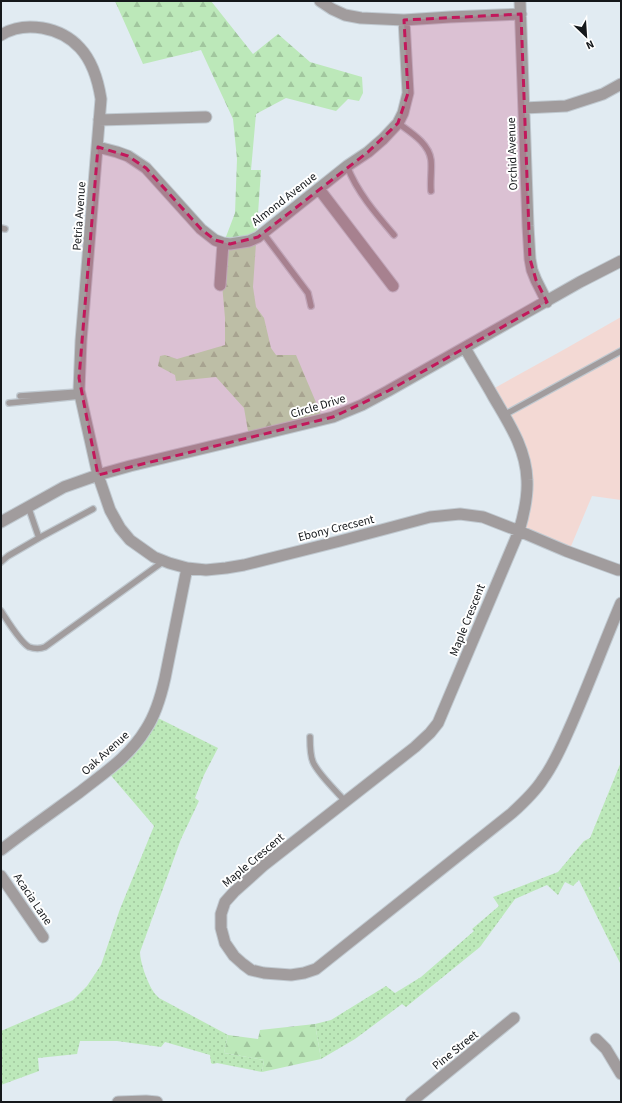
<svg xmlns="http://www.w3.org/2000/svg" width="622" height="1103" viewBox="0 0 622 1103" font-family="'Source Sans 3',sans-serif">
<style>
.education{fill:#f3d9d4}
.green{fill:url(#green-dots)}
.forest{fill:url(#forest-firs)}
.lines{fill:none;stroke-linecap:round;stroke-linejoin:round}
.service-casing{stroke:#c0c9d0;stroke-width:8}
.minor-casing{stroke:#c0c9d0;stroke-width:13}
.service{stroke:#a19c9d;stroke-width:5.5}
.minor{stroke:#a19c9d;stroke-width:11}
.marked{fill:#c2185b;fill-opacity:0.2;stroke:#c2185b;stroke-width:3;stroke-dasharray:8 5;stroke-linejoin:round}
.labels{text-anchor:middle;stroke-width:4;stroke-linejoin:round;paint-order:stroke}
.street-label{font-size:12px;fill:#15181b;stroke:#fff}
</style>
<defs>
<pattern id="green-dots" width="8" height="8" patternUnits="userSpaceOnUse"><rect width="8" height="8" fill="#bce8b9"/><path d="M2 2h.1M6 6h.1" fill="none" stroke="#a1c69e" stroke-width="1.8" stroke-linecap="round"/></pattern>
<pattern id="forest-firs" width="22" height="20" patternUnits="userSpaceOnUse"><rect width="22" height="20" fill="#bce8b9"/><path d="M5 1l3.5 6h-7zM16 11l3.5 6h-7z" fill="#a1c69e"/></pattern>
</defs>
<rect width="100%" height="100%" fill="#e1ebf2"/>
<path class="education" d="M 621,317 L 621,500 L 592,496 L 569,551 L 517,529 L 528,479 L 491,390 L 565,349 Z"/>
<path class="green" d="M 154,716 L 218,748 L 204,775 L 195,798 L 199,801 L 181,839 L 140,952 C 140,962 147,982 153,991 C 154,993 157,996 159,998 L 228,1035 L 224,1053 L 264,1060 L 262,1072 L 217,1063 L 213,1064 L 211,1063 L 210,1055 L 165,1042 L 161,1047 L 117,1041 L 80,1041 L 77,1054 L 38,1058 L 39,1071 L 1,1085 L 1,1031 L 73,1000 L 87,986 L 101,965 L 120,909 L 154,826 L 107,771 Z
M 621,762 L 621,885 L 619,888 L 621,892 L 621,965 L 579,880 L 573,886 L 565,882 L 558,895 L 547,885 L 515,899 L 480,947 L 406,1007 L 402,1004 L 355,1039 L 321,1059 L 315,1024 L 331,1020 L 386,986 L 395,993 L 421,977 L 474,931 L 472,929 L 499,906 L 493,897 L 558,872 L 584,841 L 590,838 Z"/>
<path class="forest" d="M 115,1 L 211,1 L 253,54 L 278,34 L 310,62 L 362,77 L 363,93 L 359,101 L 348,99 L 336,111 L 286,98 L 256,114 L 251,170 L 261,170 L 253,287 L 256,307 L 264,318 L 271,348 L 276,355 L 296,355 L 323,419 L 249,437 L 244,408 L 216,377 L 176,381 L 175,375 L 158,366 L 160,356 L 165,355 L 177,359 L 225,345 L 225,318 L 222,284 L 224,242 L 235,213 L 237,159 L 233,119 L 201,50 L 143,64 Z
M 315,1024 L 321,1059 L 262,1072 L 264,1060 L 224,1053 L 228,1035 L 258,1039 L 260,1030 Z"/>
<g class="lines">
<g class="service-casing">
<path id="service" d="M 398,123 C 410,132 429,143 431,160 C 432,170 430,181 431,191
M 347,166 C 357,192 376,214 394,235
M 1,228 L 5,229
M 263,233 L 308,293 L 311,306
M 20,396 L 79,392
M 9,403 L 80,396
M 504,415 L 621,351
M 39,538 L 93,509
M 1,562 L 8,556 L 39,538 L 28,506
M 1,611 C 7,620 20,642 29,647 C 35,649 40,649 45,647 L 164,561
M 310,737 C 310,745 310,755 313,762 C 318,774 337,792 346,802"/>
</g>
<g class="minor-casing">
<path id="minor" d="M 320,1 L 332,9 L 345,15 L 361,18 L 404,20 L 450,17 L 521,14
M 520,1 L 528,226 L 530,259 L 532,270 L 536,280 L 547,302
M 1,35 C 25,20 61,27 80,48 C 93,62 98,80 101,99 L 81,341 L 79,390 L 98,475 L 110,510 L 120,528 L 130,540 L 154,557 L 169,563 L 187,568 L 206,570 L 226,568 L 244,565 L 340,541 L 430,517 L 460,514 L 483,517 L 519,531 L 566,551 L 618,570 L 621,570
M 524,108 L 566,106 L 603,94 L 621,84
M 99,120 L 206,117
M 98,147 L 117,152 L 128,156 L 146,168 L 201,229 L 215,240 L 223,243 L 230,244 L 249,241 L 258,237 L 347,166 L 368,152 L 383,139 L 398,123 L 403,113 L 408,93 L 404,20
M 319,189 L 393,286
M 220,285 L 223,243
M 465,348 C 474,364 484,380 493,396 C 508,422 526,448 527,480 C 528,497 524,514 519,531 L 438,723 L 430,733 L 415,747 L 263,866 L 234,892 L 225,902 L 221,914 L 221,928 L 225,943 L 234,956 L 243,964 L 251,970 L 264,973 L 291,975 L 304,973 L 316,969 L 512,813 C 523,803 535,792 543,779 C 555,763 563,743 571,725 C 589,684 604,643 621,603
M 1,522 L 64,487 L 98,475 L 130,466 L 333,417 L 362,405 L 388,391 L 580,282 L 621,261
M 1,850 C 27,830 54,811 80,792 C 104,773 130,756 146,729 C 156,714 161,696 165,678 L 187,568
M 1,876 L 43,937
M 596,1039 L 606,1049 L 621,1074
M 118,1102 L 146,1101 L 157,1102
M 411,1102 L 514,1018"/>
</g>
<use href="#service" class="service"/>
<use href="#minor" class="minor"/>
</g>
<path class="marked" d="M 521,14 L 530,259 L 536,280 L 547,302 L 388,391 L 333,417 L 98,475 L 79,378 L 98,147 L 128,156 L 146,168 L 201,229 L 215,240 L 230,244 L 258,237 L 368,152 L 398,123 L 408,93 L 404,20 Z"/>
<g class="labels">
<g class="street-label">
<text transform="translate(512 154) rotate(-92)" y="4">Orchid Avenue</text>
<text transform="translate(284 199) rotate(-38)" y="4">Almond Avenue</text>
<text transform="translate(79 216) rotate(-86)" y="4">Petria Avenue</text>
<text transform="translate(318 406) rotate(-17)" y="4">Circle Drive</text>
<text transform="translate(336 528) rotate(-14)" y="4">Ebony Crecsent</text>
<text transform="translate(467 620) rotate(-68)" y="4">Maple Crescent</text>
<text transform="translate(105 753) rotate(-42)" y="4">Oak Avenue</text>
<text transform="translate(253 860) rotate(-40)" y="4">Maple Crescent</text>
<text transform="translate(33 899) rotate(56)" y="4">Acacia Lane</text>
<text transform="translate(455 1050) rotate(-39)" y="4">Pine Street</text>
</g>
</g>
<rect width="622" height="1103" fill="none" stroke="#15181b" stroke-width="4"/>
<g transform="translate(586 36) rotate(155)" stroke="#ffffff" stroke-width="3" paint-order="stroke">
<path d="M0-3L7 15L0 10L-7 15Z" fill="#15181b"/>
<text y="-6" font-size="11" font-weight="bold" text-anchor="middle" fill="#15181b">N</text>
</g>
</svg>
